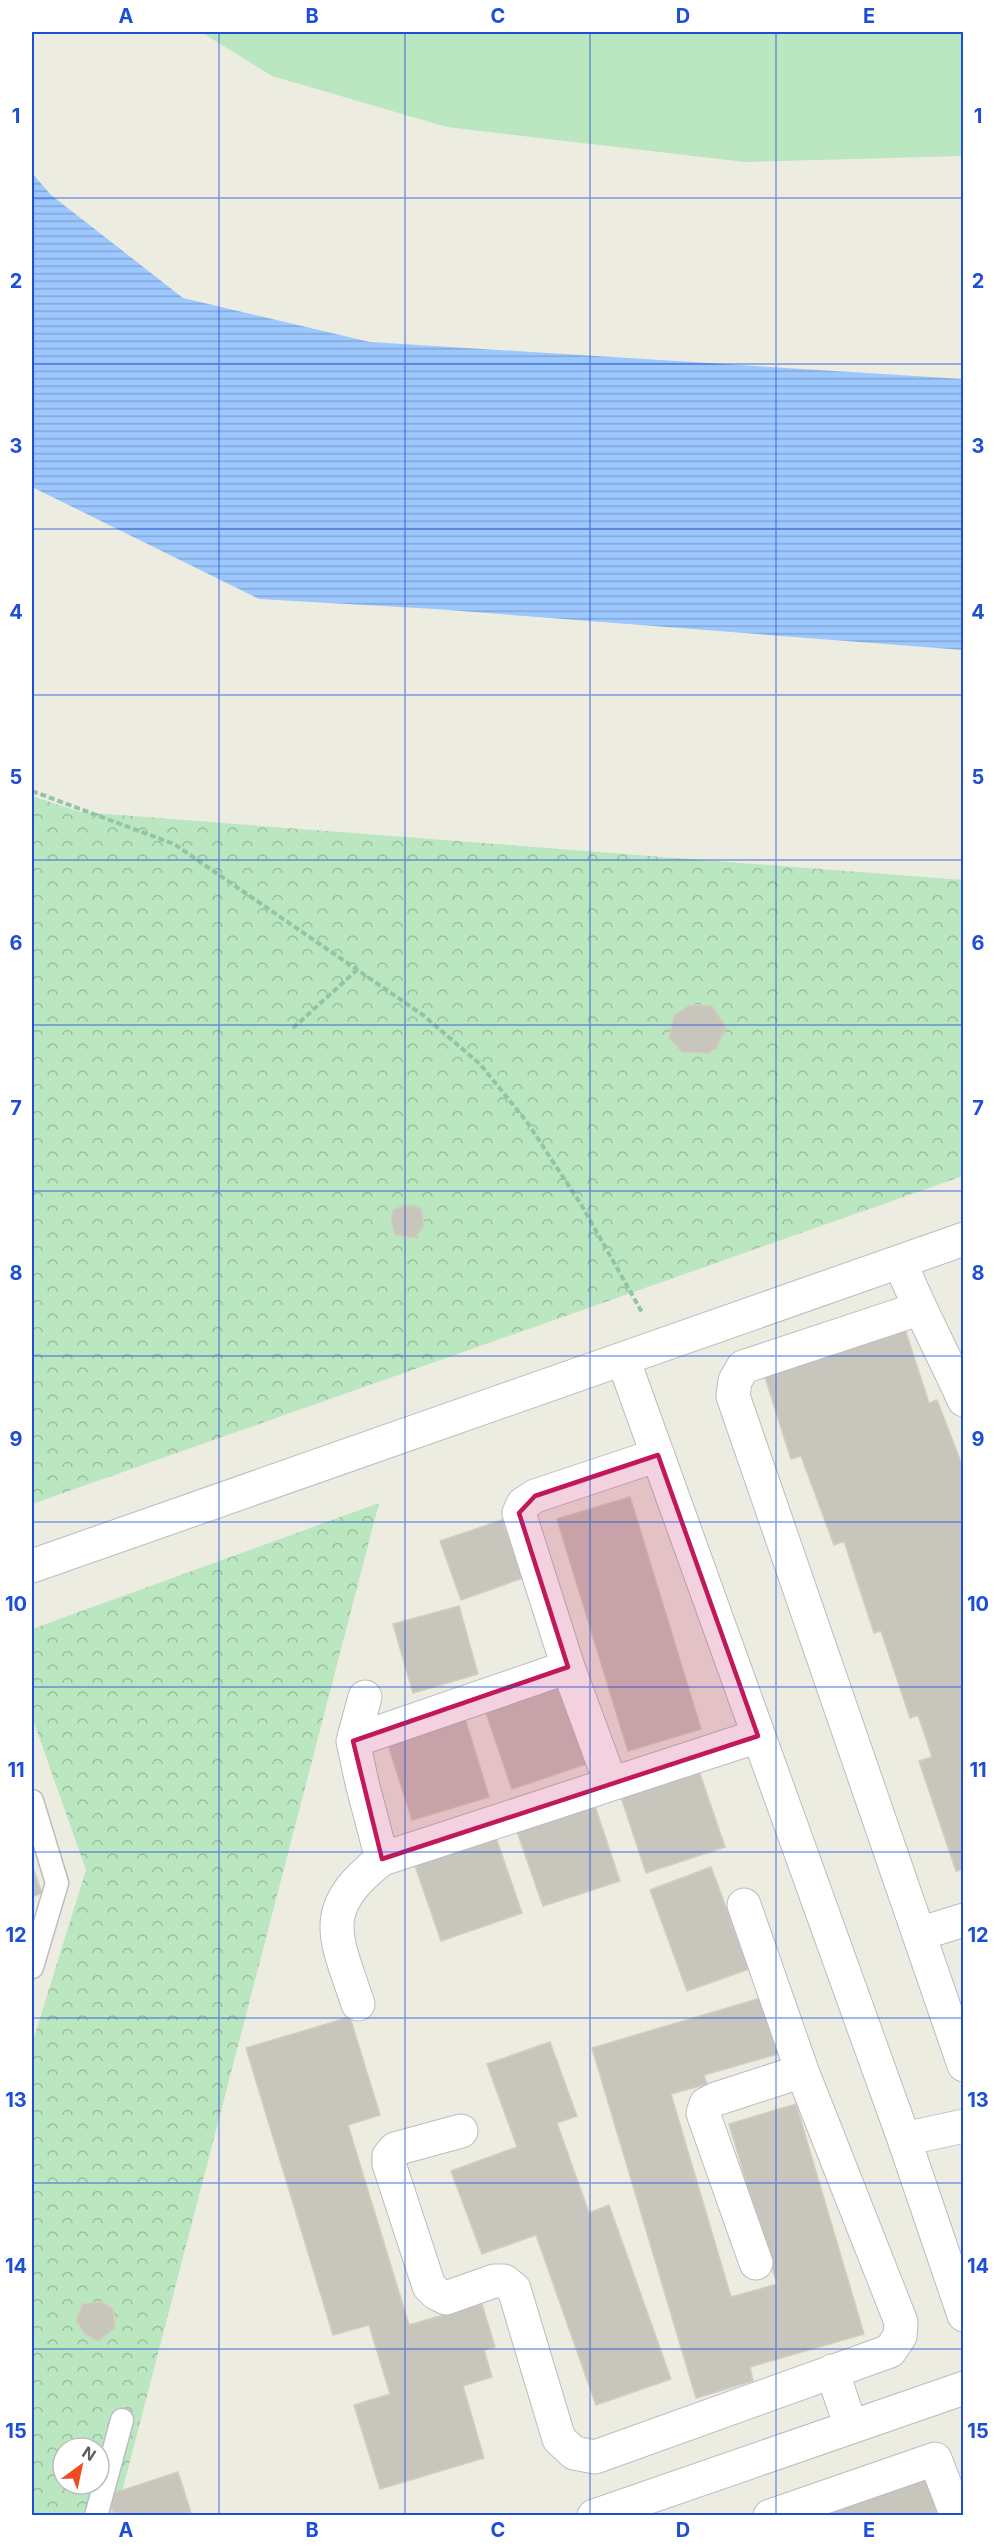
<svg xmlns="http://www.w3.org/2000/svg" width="995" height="2547" viewBox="0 0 995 2547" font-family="Inter,sans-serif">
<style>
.grass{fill:#bae6c0}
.forest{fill:url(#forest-crowns);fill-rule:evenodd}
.water{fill:url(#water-rules)}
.building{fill:#c8c5bd;stroke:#d2cebe;stroke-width:1.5}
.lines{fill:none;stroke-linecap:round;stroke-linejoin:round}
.lane-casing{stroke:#bbbcc3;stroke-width:25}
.street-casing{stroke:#bbbcc3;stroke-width:35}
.path{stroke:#92c5a7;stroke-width:4;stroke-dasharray:6 3;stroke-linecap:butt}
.lane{stroke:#fff;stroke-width:22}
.street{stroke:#fff;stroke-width:33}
.marked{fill:#c2185b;fill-opacity:0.2;stroke:#c2185b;stroke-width:4.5;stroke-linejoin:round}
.grid{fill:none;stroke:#1d4ed8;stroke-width:1.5;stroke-opacity:0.55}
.neatline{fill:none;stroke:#1d4ed8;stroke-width:2}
.grid-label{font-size:20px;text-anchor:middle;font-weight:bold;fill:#1d4ed8}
</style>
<defs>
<pattern id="forest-crowns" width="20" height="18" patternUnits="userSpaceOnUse" patternTransform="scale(1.5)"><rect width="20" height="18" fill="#bae6c0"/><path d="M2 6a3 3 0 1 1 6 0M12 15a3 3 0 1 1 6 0" fill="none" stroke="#9abe9f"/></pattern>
<pattern id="water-rules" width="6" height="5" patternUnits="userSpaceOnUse" patternTransform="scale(1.5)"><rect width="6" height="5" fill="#9dc8ff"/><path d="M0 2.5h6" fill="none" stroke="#83a6d2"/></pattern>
</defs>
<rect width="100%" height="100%" fill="#edece0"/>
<path class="grass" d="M 201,32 L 963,32 L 963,156 L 745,162 L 447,127 L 272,76 Z"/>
<path class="forest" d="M 32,796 L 80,812 L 963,880 L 963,1176 L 32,1504 Z
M 379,1503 L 116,2515 L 32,2515 L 32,2044 L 86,1870 L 32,1717 L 32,1629 ZM 63,2448 L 99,2448 L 99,2484 L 63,2484 Z"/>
<path class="water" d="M 32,173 L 51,195 L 183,298 L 370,342 L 963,379 L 963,650 L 435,609 L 259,599 L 32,487 Z"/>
<path class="building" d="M 690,1005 L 712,1006 L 726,1027 L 716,1048 L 709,1053 L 682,1052 L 669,1038 L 674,1015 Z
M 404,1205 L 421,1208 L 424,1225 L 415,1238 L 395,1235 L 391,1221 L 393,1210 Z
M 903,1323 L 929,1403 L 937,1400 L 964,1470 L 964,1869 L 956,1871 L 919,1761 L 932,1757 L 918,1715 L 910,1718 L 881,1631 L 874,1633 L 844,1541 L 834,1545 L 801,1456 L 791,1459 L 762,1368 Z
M 630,1497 L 701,1729 L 628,1751 L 557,1519 Z
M 502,1520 L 523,1578 L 461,1600 L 440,1541 Z
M 459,1606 L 478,1674 L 413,1693 L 393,1624 Z
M 563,1675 L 592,1762 L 512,1789 L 482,1701 Z
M 463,1712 L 489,1797 L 412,1820 L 385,1735 Z
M 697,1765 L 725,1847 L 646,1873 L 619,1791 Z
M 592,1797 L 620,1881 L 543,1906 L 514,1823 Z
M 492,1826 L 522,1913 L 441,1941 L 411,1854 Z
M 32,1865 L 42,1893 L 32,1897 Z
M 711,1867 L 749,1969 L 687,1991 L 650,1890 Z
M 764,1997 L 781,2053 L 704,2075 L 707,2084 L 671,2094 L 731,2297 L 777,2284 L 729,2124 L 796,2104 L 864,2334 L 750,2367 L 753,2381 L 696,2398 L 592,2048 Z
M 350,2017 L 380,2115 L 348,2125 L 409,2325 L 482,2304 L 495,2347 L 484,2350 L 492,2377 L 463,2386 L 484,2458 L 380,2489 L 354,2405 L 390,2394 L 369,2325 L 333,2335 L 246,2048 Z
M 550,2042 L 577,2116 L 557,2123 L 589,2213 L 609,2205 L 671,2379 L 596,2405 L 536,2235 L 482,2254 L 451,2171 L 517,2147 L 487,2064 Z
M 102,2302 L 113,2309 L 115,2328 L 98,2341 L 84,2333 L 76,2320 L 83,2304 Z
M 933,2468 L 948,2516 L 782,2516 Z
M 178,2472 L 192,2516 L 115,2516 L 108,2495 Z"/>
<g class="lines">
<g class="lane-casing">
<path id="lane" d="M 32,1801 L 57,1883 L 32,1967
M 96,2516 L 122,2420"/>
</g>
<g class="street-casing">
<path id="street" d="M 900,1262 C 919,1309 943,1353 964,1400
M 918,1309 L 743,1367 L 735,1381 L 733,1396 L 964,2065
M 623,1359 L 904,2139 L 964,2315
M 32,1566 L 964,1239
M 365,1697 L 353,1741 L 362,1783 L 382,1859
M 353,1741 L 568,1667
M 611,1784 L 568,1667 L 519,1513 L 523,1504 L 535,1496 L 658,1455
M 919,1934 L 964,1920
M 358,2004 C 335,1935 317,1910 382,1859 L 758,1736
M 461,2131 L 395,2149 L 389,2156 L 389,2164 L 429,2286 L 436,2293 L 446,2298 L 494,2281 L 504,2281 L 514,2289 L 559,2439 L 574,2453 L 595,2457 L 890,2351 L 900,2336 L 901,2322 L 802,2071 L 744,1905
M 904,2139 L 964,2126
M 756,2263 L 703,2113 L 706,2104 L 716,2099 L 802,2071
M 832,2371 L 851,2427
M 594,2516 L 964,2388
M 770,2516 L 935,2459 L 957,2516"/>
</g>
<path class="path" d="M 32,791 L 174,844 L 423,1015 L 480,1064 L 527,1122 L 582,1206 L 643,1314
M 293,1028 L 357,970"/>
<use href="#lane" class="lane"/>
<use href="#street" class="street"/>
</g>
<path class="marked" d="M 658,1455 L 758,1736 L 382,1859 L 353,1741 L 568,1667 L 519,1513 L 535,1496 Z"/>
<path class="grid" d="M 219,32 L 219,2516M 405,32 L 405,2516M 590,32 L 590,2516M 776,32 L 776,2516M 32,198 L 964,198M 32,364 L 964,364M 32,529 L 964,529M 32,695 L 964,695M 32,860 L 964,860M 32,1025 L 964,1025M 32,1191 L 964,1191M 32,1356 L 964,1356M 32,1522 L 964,1522M 32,1687 L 964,1687M 32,1852 L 964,1852M 32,2018 L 964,2018M 32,2183 L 964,2183M 32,2349 L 964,2349"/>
<rect width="995" height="2547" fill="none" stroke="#ffffff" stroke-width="66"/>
<g transform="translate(81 2466) rotate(33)"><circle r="28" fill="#ffffff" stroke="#bdbec0" stroke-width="1.5"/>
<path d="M0-4.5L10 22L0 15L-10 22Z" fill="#f14c21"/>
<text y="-9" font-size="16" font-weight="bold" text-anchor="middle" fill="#595c62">N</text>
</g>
<rect x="33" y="33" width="929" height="2481" class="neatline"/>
<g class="grid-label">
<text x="126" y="23">A</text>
<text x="312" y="23">B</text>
<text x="498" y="23">C</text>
<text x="683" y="23">D</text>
<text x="869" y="23">E</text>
<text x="16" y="123">1</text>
<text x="978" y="123">1</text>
<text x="16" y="288">2</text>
<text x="978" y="288">2</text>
<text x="16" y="453">3</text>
<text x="978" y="453">3</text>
<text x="16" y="619">4</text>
<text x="978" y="619">4</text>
<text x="16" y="784">5</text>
<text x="978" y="784">5</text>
<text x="16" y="950">6</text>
<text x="978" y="950">6</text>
<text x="16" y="1115">7</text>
<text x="978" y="1115">7</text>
<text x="16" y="1280">8</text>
<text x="978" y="1280">8</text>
<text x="16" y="1446">9</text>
<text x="978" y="1446">9</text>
<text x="16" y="1611">10</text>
<text x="978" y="1611">10</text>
<text x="16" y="1777">11</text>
<text x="978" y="1777">11</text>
<text x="16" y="1942">12</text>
<text x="978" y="1942">12</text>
<text x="16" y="2107">13</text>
<text x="978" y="2107">13</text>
<text x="16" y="2273">14</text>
<text x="978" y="2273">14</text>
<text x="16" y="2438">15</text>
<text x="978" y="2438">15</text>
<text x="126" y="2537">A</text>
<text x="312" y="2537">B</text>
<text x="498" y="2537">C</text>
<text x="683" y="2537">D</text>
<text x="869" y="2537">E</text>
</g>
</svg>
